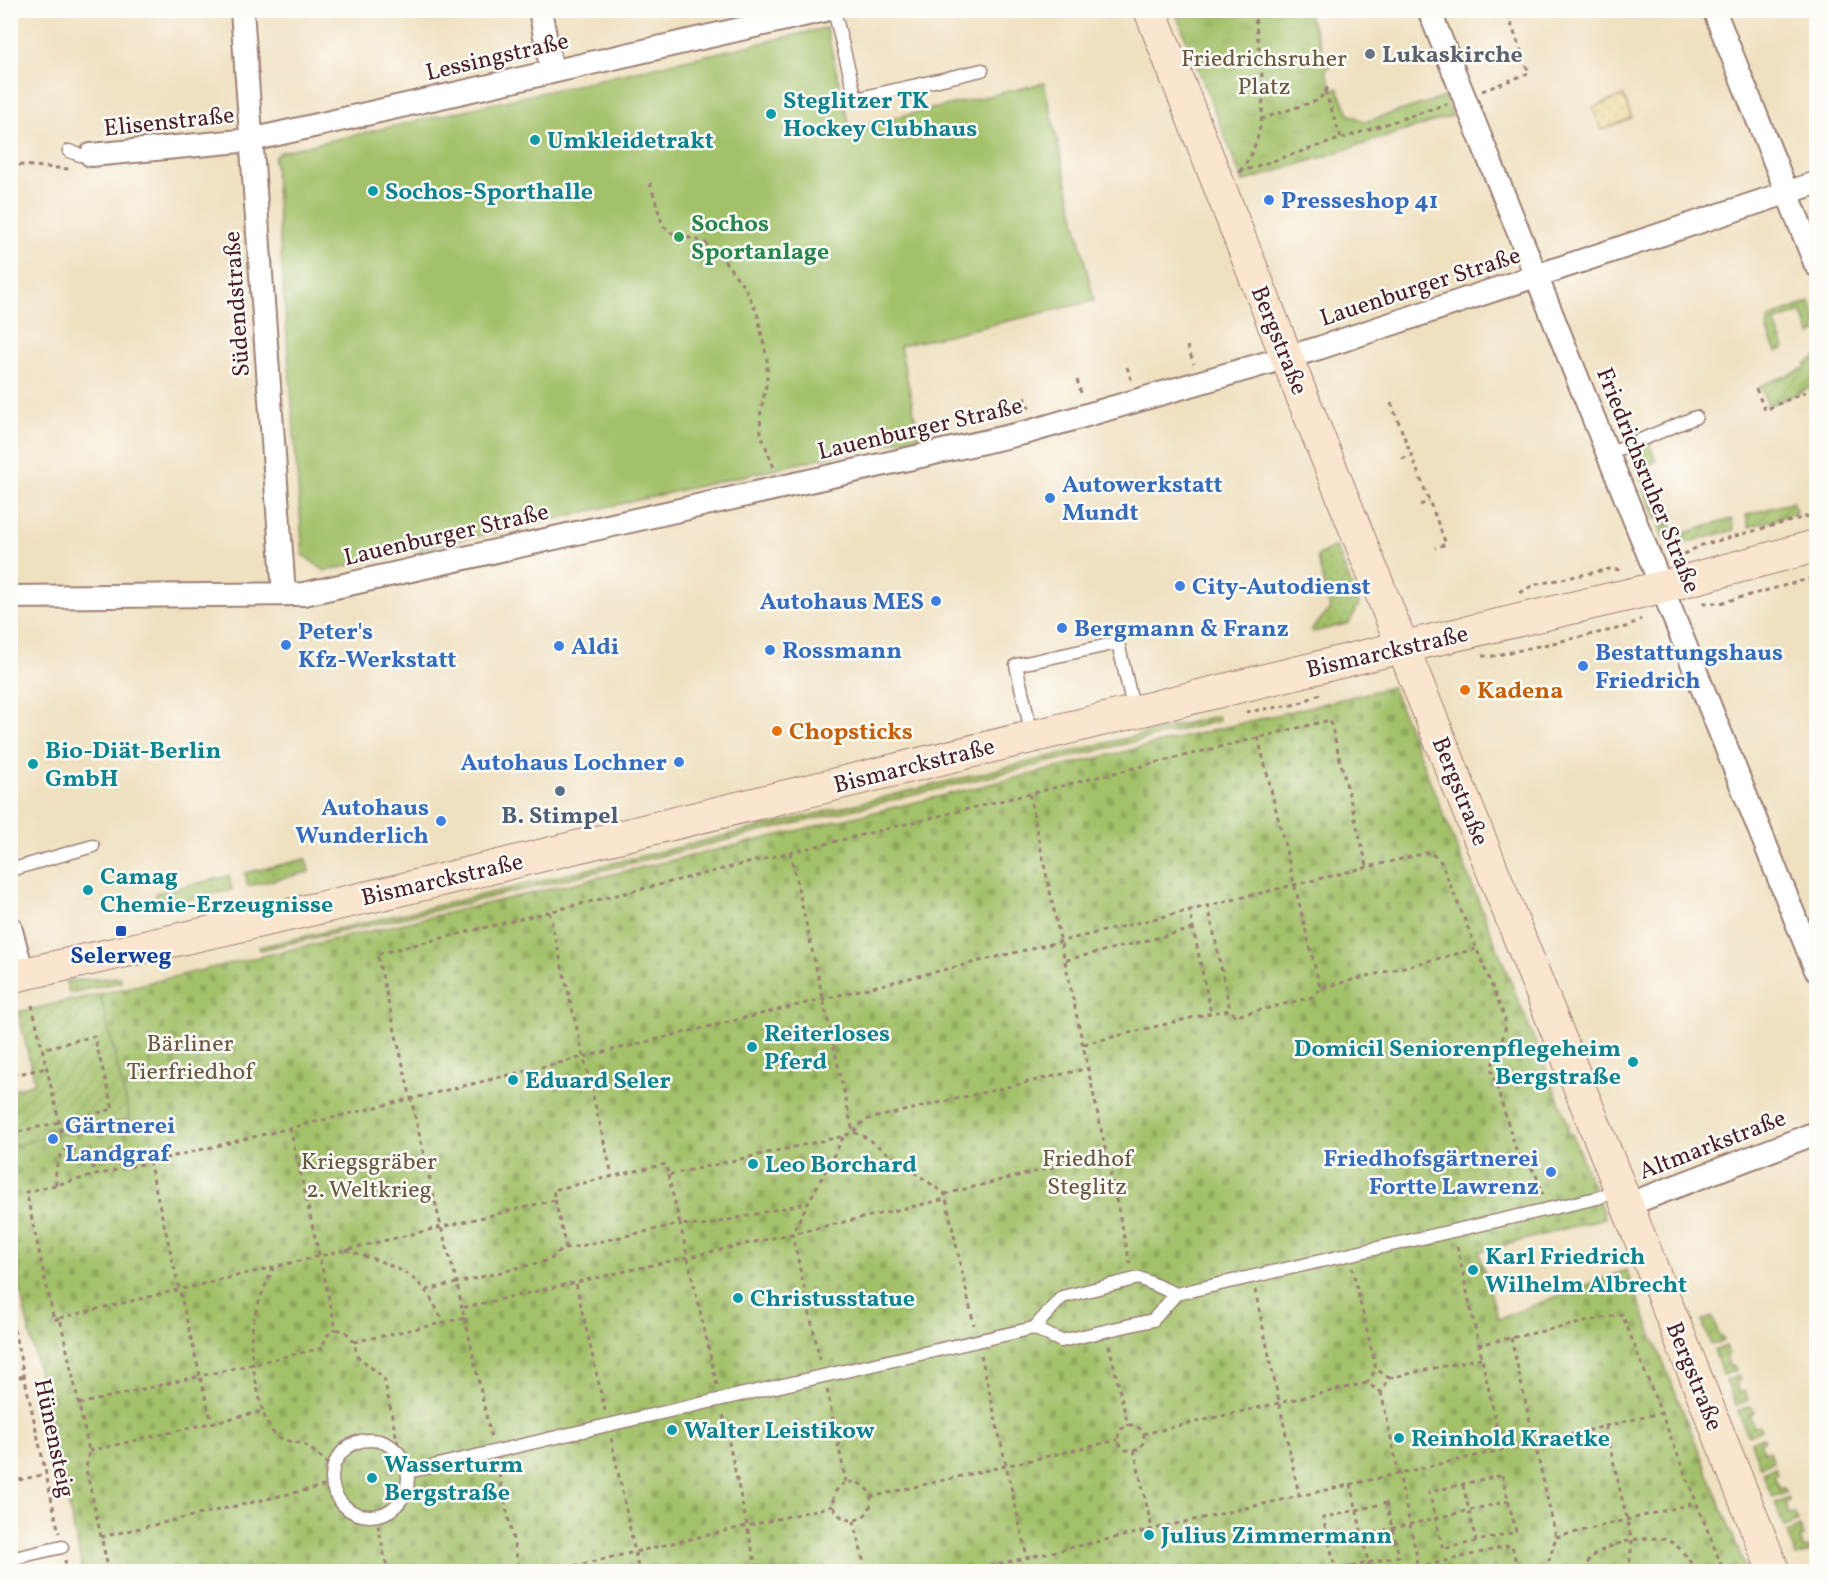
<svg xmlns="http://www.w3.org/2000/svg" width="1827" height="1582" viewBox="0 0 1827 1582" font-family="Vollkorn,serif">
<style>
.grass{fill:url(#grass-dots);stroke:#76704a;stroke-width:1.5}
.sand{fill:url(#sand-dots);stroke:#9c7c64;stroke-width:1.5}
.cemetery{fill:url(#cemetery-stones);stroke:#76704a;stroke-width:1.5}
.park{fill:url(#park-tufts);stroke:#76704a;stroke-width:1.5}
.garden{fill:url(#garden-furrows);stroke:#76704a;stroke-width:1.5}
.pitch{fill:#a3c169;stroke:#76704a;stroke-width:1.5}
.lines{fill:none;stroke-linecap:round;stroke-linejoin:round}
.lane-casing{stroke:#9c8076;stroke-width:15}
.street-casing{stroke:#9c8076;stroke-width:26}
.secondary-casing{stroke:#9c8076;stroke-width:34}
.path{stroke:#9c8076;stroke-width:3;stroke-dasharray:4.5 4.5;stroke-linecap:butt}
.lane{stroke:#fff;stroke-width:12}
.street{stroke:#fff;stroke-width:22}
.secondary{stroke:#fce5cf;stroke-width:32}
.worship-dot{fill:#6b7280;stroke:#fdfcf7;stroke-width:2}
.culture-dot{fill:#0f9aa8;stroke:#fdfcf7;stroke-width:2}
.shop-dot{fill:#3f7fe0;stroke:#fdfcf7;stroke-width:2}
.leisure-dot{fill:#2e9e5b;stroke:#fdfcf7;stroke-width:2}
.food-dot{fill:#e8710a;stroke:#fdfcf7;stroke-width:2}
.service-dot{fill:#5c6f8a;stroke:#fdfcf7;stroke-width:2}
.transit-dot{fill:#1a4fb4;stroke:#fdfcf7;stroke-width:2}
.labels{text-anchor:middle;stroke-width:5;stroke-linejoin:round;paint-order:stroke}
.worship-label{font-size:24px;font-weight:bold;fill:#5b616d;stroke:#fdfcf7;text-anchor:start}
.street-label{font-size:24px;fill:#4a1f2b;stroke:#fdfcf7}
.park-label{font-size:24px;fill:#695841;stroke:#fdfcf7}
.culture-label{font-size:24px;font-weight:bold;fill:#0d838f;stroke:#fdfcf7;text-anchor:start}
.shop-label{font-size:24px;font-weight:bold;fill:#366cbe;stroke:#fdfcf7;text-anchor:start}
.leisure-label{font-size:24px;font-weight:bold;fill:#27864d;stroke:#fdfcf7;text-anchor:start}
.food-label{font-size:24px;font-weight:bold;fill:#c56008;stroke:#fdfcf7;text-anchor:start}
.service-label{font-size:24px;font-weight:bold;fill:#4e5e75;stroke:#fdfcf7}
.transit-label{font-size:24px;font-weight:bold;fill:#164399;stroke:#fdfcf7}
</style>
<defs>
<pattern id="grass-dots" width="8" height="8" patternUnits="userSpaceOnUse" patternTransform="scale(1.5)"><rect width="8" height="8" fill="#a3c169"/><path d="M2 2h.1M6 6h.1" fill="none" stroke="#8ea55b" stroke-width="1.8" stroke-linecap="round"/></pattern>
<pattern id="sand-dots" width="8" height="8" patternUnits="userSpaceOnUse" patternTransform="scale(1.5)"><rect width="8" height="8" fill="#eeda9e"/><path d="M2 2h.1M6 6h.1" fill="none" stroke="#cebb88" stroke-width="1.8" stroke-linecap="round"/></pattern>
<pattern id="cemetery-stones" width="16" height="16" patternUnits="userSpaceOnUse" patternTransform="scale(1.5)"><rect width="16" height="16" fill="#a3c169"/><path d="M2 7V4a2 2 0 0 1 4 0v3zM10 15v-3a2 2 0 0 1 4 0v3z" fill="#8ea55b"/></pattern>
<pattern id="park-tufts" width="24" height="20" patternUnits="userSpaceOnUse" patternTransform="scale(1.5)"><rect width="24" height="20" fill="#a3c169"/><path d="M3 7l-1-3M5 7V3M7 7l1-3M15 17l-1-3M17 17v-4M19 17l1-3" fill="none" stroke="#8ea55b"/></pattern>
<pattern id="garden-furrows" width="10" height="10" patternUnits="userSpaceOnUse" patternTransform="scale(1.5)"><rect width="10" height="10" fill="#a3c169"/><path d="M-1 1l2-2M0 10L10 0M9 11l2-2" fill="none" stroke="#8ea55b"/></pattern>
</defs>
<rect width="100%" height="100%" fill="#fdfcf7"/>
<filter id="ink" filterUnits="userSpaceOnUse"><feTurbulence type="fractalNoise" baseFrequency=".0167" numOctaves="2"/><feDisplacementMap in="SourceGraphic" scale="12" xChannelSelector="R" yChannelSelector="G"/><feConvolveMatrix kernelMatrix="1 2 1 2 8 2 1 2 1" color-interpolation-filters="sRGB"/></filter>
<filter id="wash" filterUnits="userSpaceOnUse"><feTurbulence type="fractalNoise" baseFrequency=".008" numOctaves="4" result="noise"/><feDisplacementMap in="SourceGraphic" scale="24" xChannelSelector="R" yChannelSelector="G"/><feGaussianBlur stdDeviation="1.35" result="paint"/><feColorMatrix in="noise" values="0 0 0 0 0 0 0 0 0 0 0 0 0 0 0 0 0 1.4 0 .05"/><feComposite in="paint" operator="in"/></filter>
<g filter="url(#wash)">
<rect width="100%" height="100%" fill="#efe0c0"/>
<path class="grass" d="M 1810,302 L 1816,318 L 1816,332 L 1811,335 L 1801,312 L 1774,322 L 1785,348 L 1776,352 L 1767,330 L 1769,318 Z
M 1336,546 L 1359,605 L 1349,623 L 1314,632 L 1311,630 L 1330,609 L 1317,557 L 1320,554 Z
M 1217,716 L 1219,721 L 455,906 L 260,950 L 259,947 L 453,902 Z
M 306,859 L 309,872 L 248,886 L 245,873 Z
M 229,876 L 232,890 L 158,906 L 155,893 Z
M 120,977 L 121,982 L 69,993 L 66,981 Z"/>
<path class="sand" d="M 1623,95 L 1632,118 L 1602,130 L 1593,108 Z"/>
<path class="cemetery" d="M 1392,687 L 1569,1126 L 1567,1128 L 1569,1135 L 1572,1134 L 1605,1218 L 1479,1252 L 1498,1319 L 1626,1270 L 1747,1571 L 83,1571 L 11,1249 L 10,1146 L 46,1137 L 45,1130 L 55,1128 L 57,1135 L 129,1119 L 100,994 L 746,843 Z"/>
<path class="park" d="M 1300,10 L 1302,14 L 1307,12 L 1330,67 L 1325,69 L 1333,90 L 1338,88 L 1349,114 L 1365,122 L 1445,97 L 1452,116 L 1243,182 L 1175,11 Z"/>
<path class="garden" d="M 1816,358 L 1816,385 L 1768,406 L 1760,386 L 1807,367 L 1805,363 Z
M 1649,443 L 1656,461 L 1647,465 L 1652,479 L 1642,483 L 1630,451 Z
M 1655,485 L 1667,516 L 1657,520 L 1644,489 Z
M 1793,502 L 1796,513 L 1749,527 L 1746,515 Z
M 1731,519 L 1734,530 L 1681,544 L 1663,536 L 1659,526 L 1669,522 L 1673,531 L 1681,534 Z
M 100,994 L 130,1119 L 57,1135 L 55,1128 L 45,1130 L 47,1137 L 11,1146 L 11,1090 L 35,1083 L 18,1012 Z
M 1712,1317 L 1720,1337 L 1722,1336 L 1724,1340 L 1711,1345 L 1702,1321 Z
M 1726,1346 L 1729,1354 L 1725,1355 L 1730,1367 L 1734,1366 L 1736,1370 L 1723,1375 L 1714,1351 Z
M 1738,1376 L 1740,1380 L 1736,1382 L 1740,1393 L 1745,1391 L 1748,1400 L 1736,1405 L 1726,1381 Z
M 1751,1406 L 1754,1413 L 1749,1415 L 1754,1427 L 1759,1426 L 1761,1430 L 1748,1436 L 1738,1411 Z
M 1763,1437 L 1765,1440 L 1760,1442 L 1764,1453 L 1769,1451 L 1773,1461 L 1760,1467 L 1751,1442 Z
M 1775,1467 L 1778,1474 L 1774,1476 L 1779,1488 L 1783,1487 L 1786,1492 L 1772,1497 L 1762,1472 Z
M 1788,1497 L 1789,1501 L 1785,1503 L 1789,1514 L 1794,1513 L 1798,1521 L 1784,1527 L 1775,1503 Z
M 1800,1527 L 1803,1536 L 1799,1538 L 1803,1549 L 1808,1547 L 1810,1552 L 1796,1557 L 1787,1533 Z"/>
<path class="pitch" d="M 826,28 L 850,128 L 1044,83 L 1094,301 L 900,346 L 919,436 L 325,571 L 303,555 L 274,158 L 280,152 Z"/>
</g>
<g filter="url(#ink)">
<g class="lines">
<g class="lane-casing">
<path id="lane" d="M 834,10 L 856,99 L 982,70
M 69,151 L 80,155 L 91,155
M 1609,453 L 1696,417
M 1032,735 L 1016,665 L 1118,643 L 1134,711
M 10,870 L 93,846
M 1034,1328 L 1062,1297 L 1139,1278 L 1176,1294
M332 1478a38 38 0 1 1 76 0a38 38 0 1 1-76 0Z
M 408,1472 L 608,1425 L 1034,1328 L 1061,1341 L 1153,1320 L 1176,1294 L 1597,1198 L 1620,1190
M 10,1559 L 62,1547"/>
</g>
<g class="street-casing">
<path id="street" d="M 242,10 L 284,594
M 540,10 L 552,72
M 1429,10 L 1816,970
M 1714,10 L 1816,265
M 91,155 L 251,140 L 825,10
M 10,597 L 304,594 L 1028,432 L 1319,348 L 1816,183
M 10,927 L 23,974
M 1627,1205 L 1816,1133"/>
</g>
<g class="secondary-casing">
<path id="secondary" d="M 1150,10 L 1298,386 L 1774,1572
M 10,977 L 395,891 L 1369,655 L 1662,587 L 1816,546"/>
</g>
<path class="path" d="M 1325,91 L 1341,138
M 1482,91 L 1529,73 L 1506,10
M 1261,119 L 1319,100 L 1328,87
M 10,164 L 69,169
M 1240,171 C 1276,128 1260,61 1254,10
M 1239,172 L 1447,104
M 650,183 L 663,226 L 672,233 L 704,242 L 719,254 L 745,288 L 757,312 L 767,359 L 767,380 L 760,416 L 761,434 L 774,468
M 1187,346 L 1194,364
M 1127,367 L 1132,382
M 1077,380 L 1082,396
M 1756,389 L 1765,410 L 1816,387
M 1025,396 L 1030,411
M 1391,403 L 1446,544 L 1435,548
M 971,412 L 975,424
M 1402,459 L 1411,455
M 1420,505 L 1429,501
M 1684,554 L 1702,545 L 1816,514
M 1520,593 L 1533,585 L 1610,569 L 1623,570
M 1703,603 L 1720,603 L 1816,577
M 1482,656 L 1493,656 L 1630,626 L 1641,619
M 1246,712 L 1298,704 L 1320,694
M 1258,737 L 1320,988
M 1029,794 L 1130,1264
M 790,852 L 853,1132 L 865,1137 L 945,1194 L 946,1199
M 1208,905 L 1230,1010
M 1189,909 L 1211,1013
M 549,912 L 612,1175
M 1066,960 L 1193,929
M 32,1005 L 62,1134
M 1084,1044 L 1211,1013 L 1230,1010 L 1236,1016 L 1313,997 L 1320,988 L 1476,949
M 13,1075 L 47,1068
M 290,1128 L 336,1329 L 346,1332 L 354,1342 L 357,1356 L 384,1378 L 400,1454
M 10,1134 L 113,1109 L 94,1036 L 42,1049
M 149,1161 L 200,1376 L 323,1348 L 325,1337 L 336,1329
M 668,1175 L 680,1224 L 702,1226 L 806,1203
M 56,1185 C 55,1169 56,1160 66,1148 C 83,1151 91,1158 96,1175
M 945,1194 L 1107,1154
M 555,1200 L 566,1248
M 346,1250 C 372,1259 407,1267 425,1290 C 432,1299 438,1312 444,1322
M 274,1267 C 247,1324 246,1339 260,1400 C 263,1413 267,1429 278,1437 C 285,1442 297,1441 304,1445 C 315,1451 324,1461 333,1469
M 1352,1267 L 1376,1369 L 1389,1378 L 1381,1392 L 1367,1383 L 1376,1369
M 576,1284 L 605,1411
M 426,1290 L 457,1283 L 462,1308
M 1255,1290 L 1299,1495
M 10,1312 L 59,1533
M 60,1318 L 555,1200 L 553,1190 L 666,1164 L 668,1175 L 844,1136 L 853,1132 L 865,1120 L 1089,1068
M 465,1318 L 491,1438
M 1511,1338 L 1556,1537 L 1549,1560 L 1552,1572
M 354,1342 L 465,1318 L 462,1308 L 946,1199 L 974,1325
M 1109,1345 L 1128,1426
M 1478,1345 L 1622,1314 L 1724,1572
M 981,1355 L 1027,1557
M 820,1360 L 792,1233 L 844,1136
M 1389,1378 L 1481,1358
M 10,1379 L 25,1376
M 717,1385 L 680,1224 L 561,1250 L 550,1260 L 457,1283 L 441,1227 L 377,954 L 1330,720 L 1367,866
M 827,1390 L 846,1482
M 1381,1392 L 1417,1557 L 1415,1572
M 79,1404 L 200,1376 L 212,1423
M 723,1415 L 757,1572
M1118 1438a13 13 0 1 1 26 0a13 13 0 1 1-26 0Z
M 1605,1426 L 1632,1541 L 1630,1561 L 1634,1572
M 1143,1434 L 1367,1383
M 611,1438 L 639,1572
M 1535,1443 L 1661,1413
M 1134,1450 L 1152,1529
M 89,1451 L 263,1411
M 497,1465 L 520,1572
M 1502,1475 L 1516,1532 L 1443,1549 L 1429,1492 Z
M833 1501a19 19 0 1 1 38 0a19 19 0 1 1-38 0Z
M 10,1482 L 46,1474
M 1351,1484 L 1370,1572
M 1463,1485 L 1476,1541
M 870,1497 L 1118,1440
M 1386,1503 L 1399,1556 L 1336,1570 L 1323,1518 Z
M 376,1516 L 388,1572
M 854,1521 L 866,1572
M 101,1537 L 332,1484
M 1556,1537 L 1696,1503
M 1330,1543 L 1509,1501
M 65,1560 L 67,1572
M 109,1572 L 86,1469 L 89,1451 L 60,1318 L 54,1320 L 26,1192 L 1430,852 L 1441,862 L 1505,1018 L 1505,1032 L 1491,1068 L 1517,1153 L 1535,1172 L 1543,1195
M 548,1572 L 833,1506
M 964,1572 L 1502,1450 L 1457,1246
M 1400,1572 L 1512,1545 L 1518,1572
M 1584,1572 C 1586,1566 1589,1559 1593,1556 C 1609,1543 1655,1531 1673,1543 C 1683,1550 1690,1561 1696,1572"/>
<use href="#lane" class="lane"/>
<use href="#street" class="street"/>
<use href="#secondary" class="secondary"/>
</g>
</g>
<circle class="worship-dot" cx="1370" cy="54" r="6"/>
<g class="culture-dot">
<circle cx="771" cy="114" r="6"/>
<circle cx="535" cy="140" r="6"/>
<circle cx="373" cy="191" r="6"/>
<circle cx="33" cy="764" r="6"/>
<circle cx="88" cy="890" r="6"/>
<circle cx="752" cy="1047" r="6"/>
<circle cx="1633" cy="1062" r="6"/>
<circle cx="513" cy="1080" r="6"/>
<circle cx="753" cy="1164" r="6"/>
<circle cx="1473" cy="1270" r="6"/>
<circle cx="738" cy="1298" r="6"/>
<circle cx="672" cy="1430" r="6"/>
<circle cx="1399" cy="1438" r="6"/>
<circle cx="372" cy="1478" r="6"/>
<circle cx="1149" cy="1535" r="6"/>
</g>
<g class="shop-dot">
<circle cx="1269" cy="200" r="6"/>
<circle cx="1050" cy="498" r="6"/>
<circle cx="1180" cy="586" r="6"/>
<circle cx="936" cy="601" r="6"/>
<circle cx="1062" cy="628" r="6"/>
<circle cx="286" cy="645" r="6"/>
<circle cx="559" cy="646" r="6"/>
<circle cx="770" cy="650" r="6"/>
<circle cx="1583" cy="666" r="6"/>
<circle cx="679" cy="762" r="6"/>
<circle cx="441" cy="821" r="6"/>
<circle cx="53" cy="1139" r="6"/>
<circle cx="1551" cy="1172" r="6"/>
</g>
<circle class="leisure-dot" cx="679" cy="237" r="6"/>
<g class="food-dot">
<circle cx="1465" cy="690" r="6"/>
<circle cx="777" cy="731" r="6"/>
</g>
<circle class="service-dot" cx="560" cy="791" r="6"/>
<rect class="transit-dot" x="115" y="925" width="12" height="12" rx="3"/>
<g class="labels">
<g class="worship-label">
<text x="1382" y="62">Lukaskirche</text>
</g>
<g class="street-label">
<text transform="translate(497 56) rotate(-13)" y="8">Lessingstraße</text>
<text transform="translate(169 121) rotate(-6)" y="8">Elisenstraße</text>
<text transform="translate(1420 286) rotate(-18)" y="8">Lauenburger Straße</text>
<text transform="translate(236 304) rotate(-94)" y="8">Südendstraße</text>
<text transform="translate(1280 340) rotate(68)" y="8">Bergstraße</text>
<text transform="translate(920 428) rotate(-13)" y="8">Lauenburger Straße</text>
<text transform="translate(1649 480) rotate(68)" y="8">Friedrichsruher Straße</text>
<text transform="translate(446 534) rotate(-13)" y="8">Lauenburger Straße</text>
<text transform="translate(1387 651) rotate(-13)" y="8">Bismarckstraße</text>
<text transform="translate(914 765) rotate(-14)" y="8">Bismarckstraße</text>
<text transform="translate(1461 791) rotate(68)" y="8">Bergstraße</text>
<text transform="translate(442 879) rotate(-13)" y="8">Bismarckstraße</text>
<text transform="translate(1712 1144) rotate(-21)" y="8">Altmarkstraße</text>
<text transform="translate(1695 1376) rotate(68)" y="8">Bergstraße</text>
<text transform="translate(55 1438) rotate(78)" y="8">Hünensteig</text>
</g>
<g class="park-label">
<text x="1264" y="66">Friedrichsruher<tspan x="1264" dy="28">Platz</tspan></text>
<text x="190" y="1051">Bärliner<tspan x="190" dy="28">Tierfriedhof</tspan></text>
<text x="1087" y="1166">Friedhof<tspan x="1087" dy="28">Steglitz</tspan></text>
<text x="369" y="1169">Kriegsgräber<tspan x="369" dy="28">2. Weltkrieg</tspan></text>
</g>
<g class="culture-label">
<text x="783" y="108">Steglitzer TK<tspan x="783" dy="28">Hockey Clubhaus</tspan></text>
<text x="547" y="148">Umkleidetrakt</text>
<text x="385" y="199">Sochos-Sporthalle</text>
<text x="45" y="758">Bio-Diät-Berlin<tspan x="45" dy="28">GmbH</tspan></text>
<text x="100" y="884">Camag<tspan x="100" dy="28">Chemie-Erzeugnisse</tspan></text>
<text x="764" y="1041">Reiterloses<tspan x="764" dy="28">Pferd</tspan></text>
<text x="1621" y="1056" text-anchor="end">Domicil Seniorenpflegeheim<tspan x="1621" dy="28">Bergstraße</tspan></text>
<text x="525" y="1088">Eduard Seler</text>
<text x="765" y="1172">Leo Borchard</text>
<text x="1485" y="1264">Karl Friedrich<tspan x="1485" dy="28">Wilhelm Albrecht</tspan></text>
<text x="750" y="1306">Christusstatue</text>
<text x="684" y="1438">Walter Leistikow</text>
<text x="1411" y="1446">Reinhold Kraetke</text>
<text x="384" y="1472">Wasserturm<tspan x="384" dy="28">Bergstraße</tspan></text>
<text x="1161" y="1543">Julius Zimmermann</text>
</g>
<g class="shop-label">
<text x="1281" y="208">Presseshop 41</text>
<text x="1062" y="492">Autowerkstatt<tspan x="1062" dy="28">Mundt</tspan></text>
<text x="1192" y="594">City-Autodienst</text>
<text x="924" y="609" text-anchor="end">Autohaus MES</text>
<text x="1074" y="636">Bergmann &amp; Franz</text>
<text x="298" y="639">Peter's<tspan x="298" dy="28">Kfz-Werkstatt</tspan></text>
<text x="571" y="654">Aldi</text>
<text x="782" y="658">Rossmann</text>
<text x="1595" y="660">Bestattungshaus<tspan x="1595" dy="28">Friedrich</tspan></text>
<text x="667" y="770" text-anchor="end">Autohaus Lochner</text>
<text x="429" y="815" text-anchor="end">Autohaus<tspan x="429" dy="28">Wunderlich</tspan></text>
<text x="65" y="1133">Gärtnerei<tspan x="65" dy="28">Landgraf</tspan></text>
<text x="1539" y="1166" text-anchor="end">Friedhofsgärtnerei<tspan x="1539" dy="28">Fortte Lawrenz</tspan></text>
</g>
<g class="leisure-label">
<text x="691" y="231">Sochos<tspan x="691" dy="28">Sportanlage</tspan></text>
</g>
<g class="food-label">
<text x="1477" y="698">Kadena</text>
<text x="789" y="739">Chopsticks</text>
</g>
<g class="service-label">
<text x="560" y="823">B. Stimpel</text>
</g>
<g class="transit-label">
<text x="121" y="963">Selerweg</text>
</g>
</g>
<rect width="1827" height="1582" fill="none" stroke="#fdfcf7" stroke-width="36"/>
</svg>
